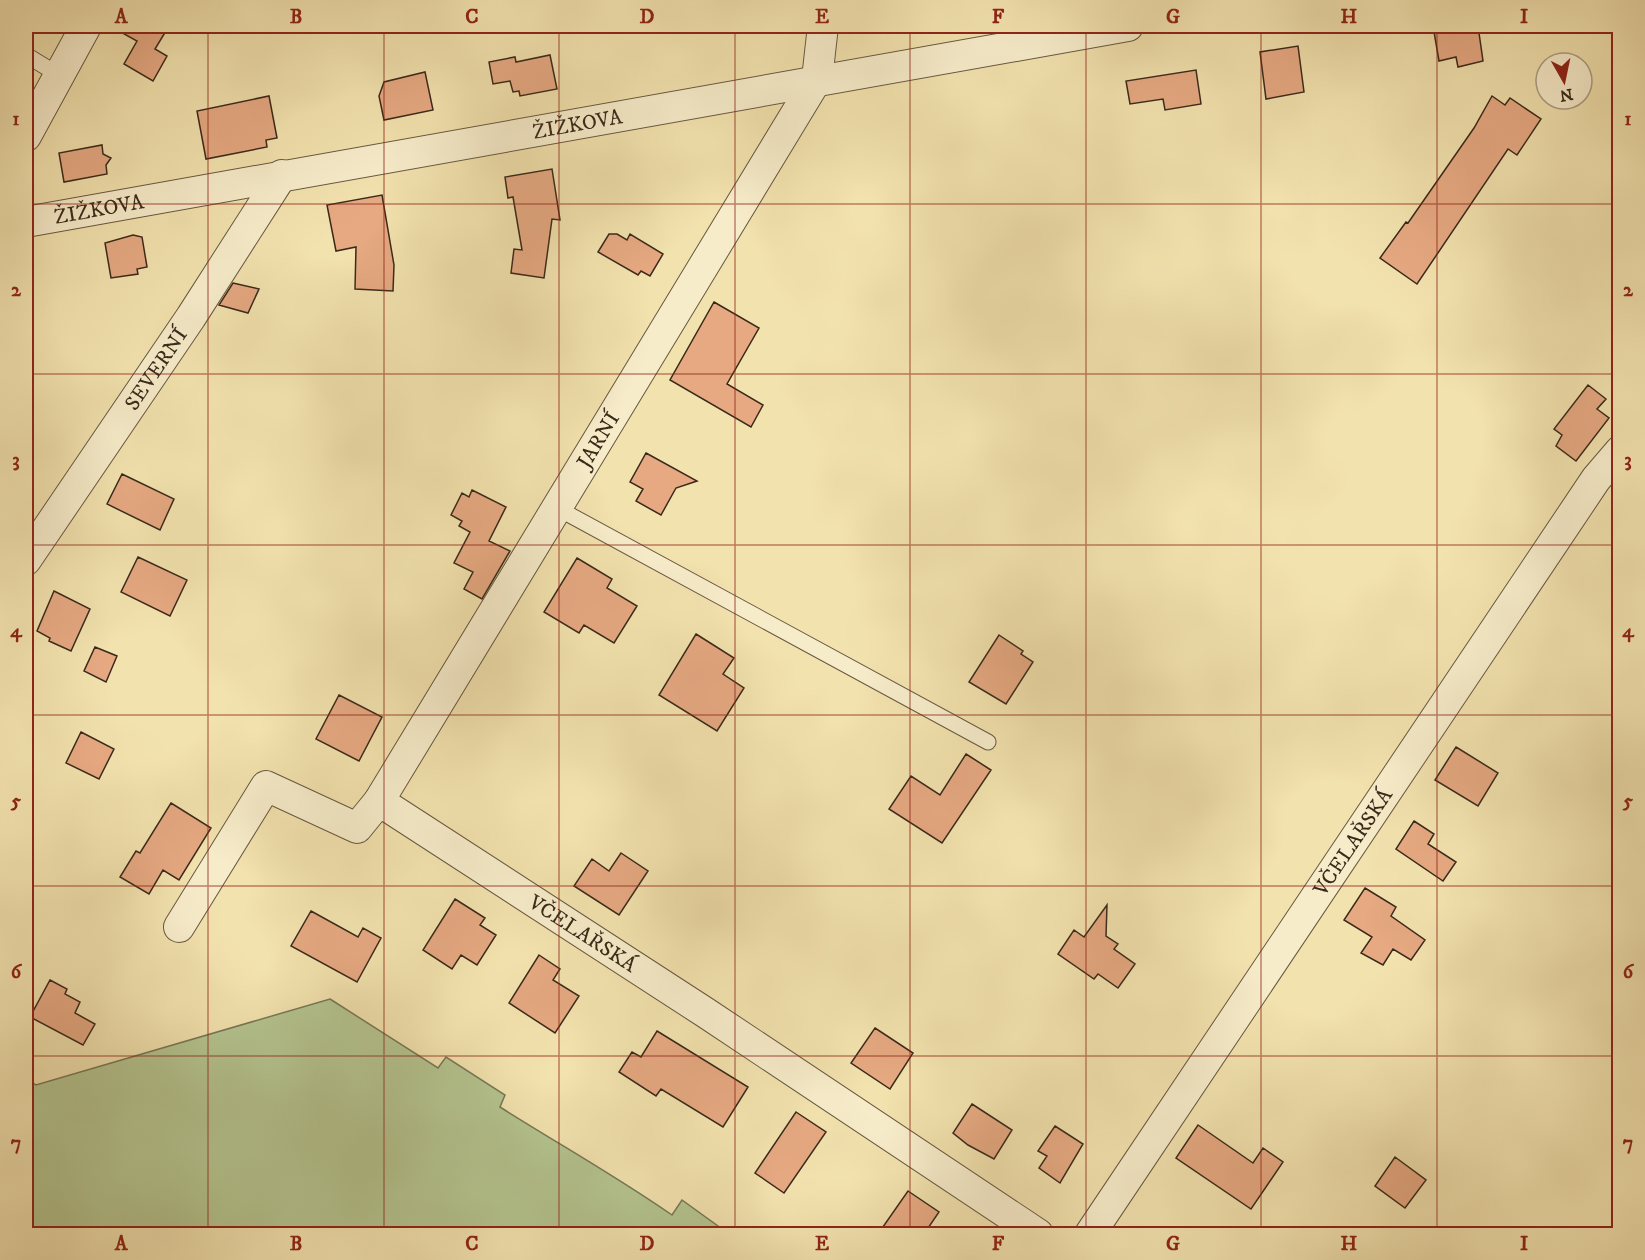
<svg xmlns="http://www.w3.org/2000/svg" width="1645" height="1260" viewBox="0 0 1645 1260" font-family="'IM FELL DW Pica',serif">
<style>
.green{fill:#b4c48f;stroke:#775;stroke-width:1.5}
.building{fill:#e6a982;stroke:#3a2a1b;stroke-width:1.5}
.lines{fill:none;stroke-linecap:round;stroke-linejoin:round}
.service-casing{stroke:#685840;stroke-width:17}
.minor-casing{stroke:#685840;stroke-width:32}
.service{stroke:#f7ecca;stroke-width:15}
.minor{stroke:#f7ecca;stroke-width:30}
.grid{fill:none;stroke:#8f2418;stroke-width:1.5;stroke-opacity:0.55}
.labels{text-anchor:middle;stroke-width:4.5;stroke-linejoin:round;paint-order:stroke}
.street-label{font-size:21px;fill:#3a2a1b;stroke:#f7ecca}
.neatline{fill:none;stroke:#8f2418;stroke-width:2}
.grid-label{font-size:20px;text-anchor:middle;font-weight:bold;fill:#8f2418}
</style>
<rect width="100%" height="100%" fill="#f2e2ae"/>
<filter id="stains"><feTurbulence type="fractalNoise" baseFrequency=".00333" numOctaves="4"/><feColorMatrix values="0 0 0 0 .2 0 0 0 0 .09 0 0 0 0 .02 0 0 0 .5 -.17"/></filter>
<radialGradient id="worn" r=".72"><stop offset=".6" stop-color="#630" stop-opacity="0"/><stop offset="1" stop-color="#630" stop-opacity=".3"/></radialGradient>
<path class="green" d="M 330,999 L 438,1068 L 446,1057 L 505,1095 L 500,1107 C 557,1143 616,1176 672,1215 L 682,1200 L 729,1234 L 26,1234 L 26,1079 L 36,1085 Z"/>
<path class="building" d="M 110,26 L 169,26 L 155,49 L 167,56 L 153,81 L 124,64 L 137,41 Z
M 1433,26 L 1478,26 L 1483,61 L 1458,67 L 1456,57 L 1439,61 Z
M 1298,46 L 1304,92 L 1266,99 L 1260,52 Z
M 550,55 L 557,89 L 520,96 L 519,91 L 513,92 L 510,81 L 493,84 L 489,62 L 515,57 L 516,62 Z
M 1196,70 L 1201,104 L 1165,110 L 1163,99 L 1130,104 L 1126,81 Z
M 425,72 L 433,110 L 384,120 L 379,96 L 384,82 Z
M 269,96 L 277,138 L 266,140 L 267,147 L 206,159 L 197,111 Z
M 1492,96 L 1505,105 L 1510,98 L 1541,119 L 1517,155 L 1508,149 L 1417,284 L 1380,258 L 1406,222 L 1408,223 L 1474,128 Z
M 102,145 L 103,154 L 111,158 L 106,165 L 107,174 L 64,182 L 59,153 Z
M 552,169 L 560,220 L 552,219 L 544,278 L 511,273 L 514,249 L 522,250 L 513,197 L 508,198 L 505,177 Z
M 382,195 L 394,265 L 393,291 L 355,289 L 356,247 L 336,251 L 327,205 Z
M 609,234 L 617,234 L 627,240 L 630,234 L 663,254 L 650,276 L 641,271 L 638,275 L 598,252 Z
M 133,235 L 142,237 L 147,267 L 137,269 L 138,274 L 111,278 L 105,243 Z
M 233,283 L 259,289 L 248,313 L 219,305 Z
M 714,302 L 759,328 L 727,384 L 763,405 L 751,427 L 670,380 Z
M 1588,385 L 1606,399 L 1597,409 L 1609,418 L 1576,461 L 1556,446 L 1562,435 L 1554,429 Z
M 646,453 L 697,481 L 676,488 L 661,515 L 636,501 L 643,489 L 630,482 Z
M 122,474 L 174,499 L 160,530 L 107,504 Z
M 472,490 L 506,507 L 489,541 L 510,551 L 482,599 L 464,589 L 473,572 L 454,563 L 470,532 L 459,526 L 462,521 L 451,515 L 462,493 L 469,497 Z
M 138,557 L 187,580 L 170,616 L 121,592 Z
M 577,558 L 612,579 L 607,588 L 637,606 L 614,643 L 584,625 L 579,633 L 544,612 Z
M 54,591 L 90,609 L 71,651 L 49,641 L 50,638 L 37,631 Z
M 696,634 L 734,658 L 723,674 L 744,688 L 717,731 L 659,695 Z
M 999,635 L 1023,651 L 1021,654 L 1033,662 L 1006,704 L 969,682 Z
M 95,647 L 117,656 L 106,682 L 84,671 Z
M 339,695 L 382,717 L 359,761 L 316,739 Z
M 81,732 L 114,749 L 99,779 L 66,763 Z
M 1456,747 L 1498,773 L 1478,806 L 1435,780 Z
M 966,754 L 991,770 L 942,843 L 889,809 L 911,776 L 940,795 Z
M 171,803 L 211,828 L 179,880 L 163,870 L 149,894 L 120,877 L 136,851 L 140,853 Z
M 1414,821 L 1434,834 L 1428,844 L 1456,862 L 1443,881 L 1396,849 Z
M 621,853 L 648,871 L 619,915 L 574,886 L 592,859 L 609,871 Z
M 1365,888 L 1396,907 L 1391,916 L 1425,940 L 1411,960 L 1393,949 L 1383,965 L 1361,953 L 1372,937 L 1344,920 Z
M 455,899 L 485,918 L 480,925 L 496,935 L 477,965 L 461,955 L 452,969 L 423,950 Z
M 1107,905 L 1106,936 L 1118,944 L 1114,949 L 1135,964 L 1118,988 L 1098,974 L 1094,979 L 1058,954 L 1074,930 L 1084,937 Z
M 311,911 L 358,937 L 363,928 L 381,938 L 357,982 L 291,946 Z
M 539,955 L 560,969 L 553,980 L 579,996 L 555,1033 L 509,1003 Z
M 50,980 L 67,989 L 65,994 L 80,1002 L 75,1013 L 95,1024 L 83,1045 L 30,1017 Z
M 875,1028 L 913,1053 L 890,1089 L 851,1063 Z
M 657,1031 L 748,1087 L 723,1127 L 661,1089 L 656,1096 L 619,1072 L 632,1052 L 641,1057 Z
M 972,1104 L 1012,1130 L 994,1159 L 968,1145 L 953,1133 Z
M 796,1112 L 826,1132 L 784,1193 L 755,1173 Z
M 1198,1125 L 1253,1163 L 1263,1148 L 1283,1162 L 1251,1209 L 1176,1158 Z
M 1055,1126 L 1083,1144 L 1060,1183 L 1039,1168 L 1047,1156 L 1038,1151 Z
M 1395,1157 L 1426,1180 L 1405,1208 L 1375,1186 Z
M 908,1191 L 939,1212 L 924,1234 L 878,1234 Z"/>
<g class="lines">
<g class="service-casing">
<path id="service" d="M 26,55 L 59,75
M 557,508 L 988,742"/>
</g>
<g class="minor-casing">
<g id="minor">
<path d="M 26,136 L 86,26"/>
<path id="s1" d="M 26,222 L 1128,26"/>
<path id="s2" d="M 26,560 L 191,317 L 282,175"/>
<path id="s3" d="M 379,801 L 706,1013 L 1038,1234"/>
<path id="s4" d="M 179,927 L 266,786 L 357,828 L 379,801 L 817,79 L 823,26"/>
<path id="s5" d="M 1090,1234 L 1596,479 L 1620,451"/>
</g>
</g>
<use href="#service" class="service"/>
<use href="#minor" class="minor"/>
</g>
<path class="grid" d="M 208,26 L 208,1234M 384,26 L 384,1234M 559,26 L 559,1234M 735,26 L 735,1234M 910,26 L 910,1234M 1086,26 L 1086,1234M 1261,26 L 1261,1234M 1437,26 L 1437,1234M 26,204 L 1620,204M 26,374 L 1620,374M 26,545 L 1620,545M 26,715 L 1620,715M 26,886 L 1620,886M 26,1056 L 1620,1056"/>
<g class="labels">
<g class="street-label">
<text dy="7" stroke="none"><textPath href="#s1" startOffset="560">ŽIŽKOVA</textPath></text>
<text dy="7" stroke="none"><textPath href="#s1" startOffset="74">ŽIŽKOVA</textPath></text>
<text dy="7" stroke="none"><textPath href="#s2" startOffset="231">SEVERNÍ</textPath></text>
<text dy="7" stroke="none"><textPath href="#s4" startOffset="723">JARNÍ</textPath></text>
<text dy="7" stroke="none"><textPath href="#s5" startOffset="472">VČELAŘSKÁ</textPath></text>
<text dy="7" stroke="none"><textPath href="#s3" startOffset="243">VČELAŘSKÁ</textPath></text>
</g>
</g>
<rect width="1645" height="1260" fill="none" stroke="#f2e2ae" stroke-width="66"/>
<g transform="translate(1564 81) rotate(171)"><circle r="28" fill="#f7ecca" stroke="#ab9e84" stroke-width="1.5"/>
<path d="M0-4.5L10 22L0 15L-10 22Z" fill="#8f2418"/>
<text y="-9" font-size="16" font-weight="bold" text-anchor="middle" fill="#3a2a1b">N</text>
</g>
<rect x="33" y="33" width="1579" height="1194" class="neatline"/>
<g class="grid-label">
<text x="121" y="23">A</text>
<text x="296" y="23">B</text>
<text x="472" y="23">C</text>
<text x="647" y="23">D</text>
<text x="822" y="23">E</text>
<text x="998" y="23">F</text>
<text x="1173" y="23">G</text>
<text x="1349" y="23">H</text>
<text x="1524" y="23">I</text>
<text x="16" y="125">1</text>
<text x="1628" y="125">1</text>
<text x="16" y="296">2</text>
<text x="1628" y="296">2</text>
<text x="16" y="466">3</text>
<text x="1628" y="466">3</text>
<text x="16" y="637">4</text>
<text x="1628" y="637">4</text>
<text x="16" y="807">5</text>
<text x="1628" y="807">5</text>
<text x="16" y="978">6</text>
<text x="1628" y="978">6</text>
<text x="16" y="1149">7</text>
<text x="1628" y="1149">7</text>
<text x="121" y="1250">A</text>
<text x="296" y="1250">B</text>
<text x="472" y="1250">C</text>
<text x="647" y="1250">D</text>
<text x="822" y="1250">E</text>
<text x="998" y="1250">F</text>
<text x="1173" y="1250">G</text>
<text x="1349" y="1250">H</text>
<text x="1524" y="1250">I</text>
</g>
<rect width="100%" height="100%" filter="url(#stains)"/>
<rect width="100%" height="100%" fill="url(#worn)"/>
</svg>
